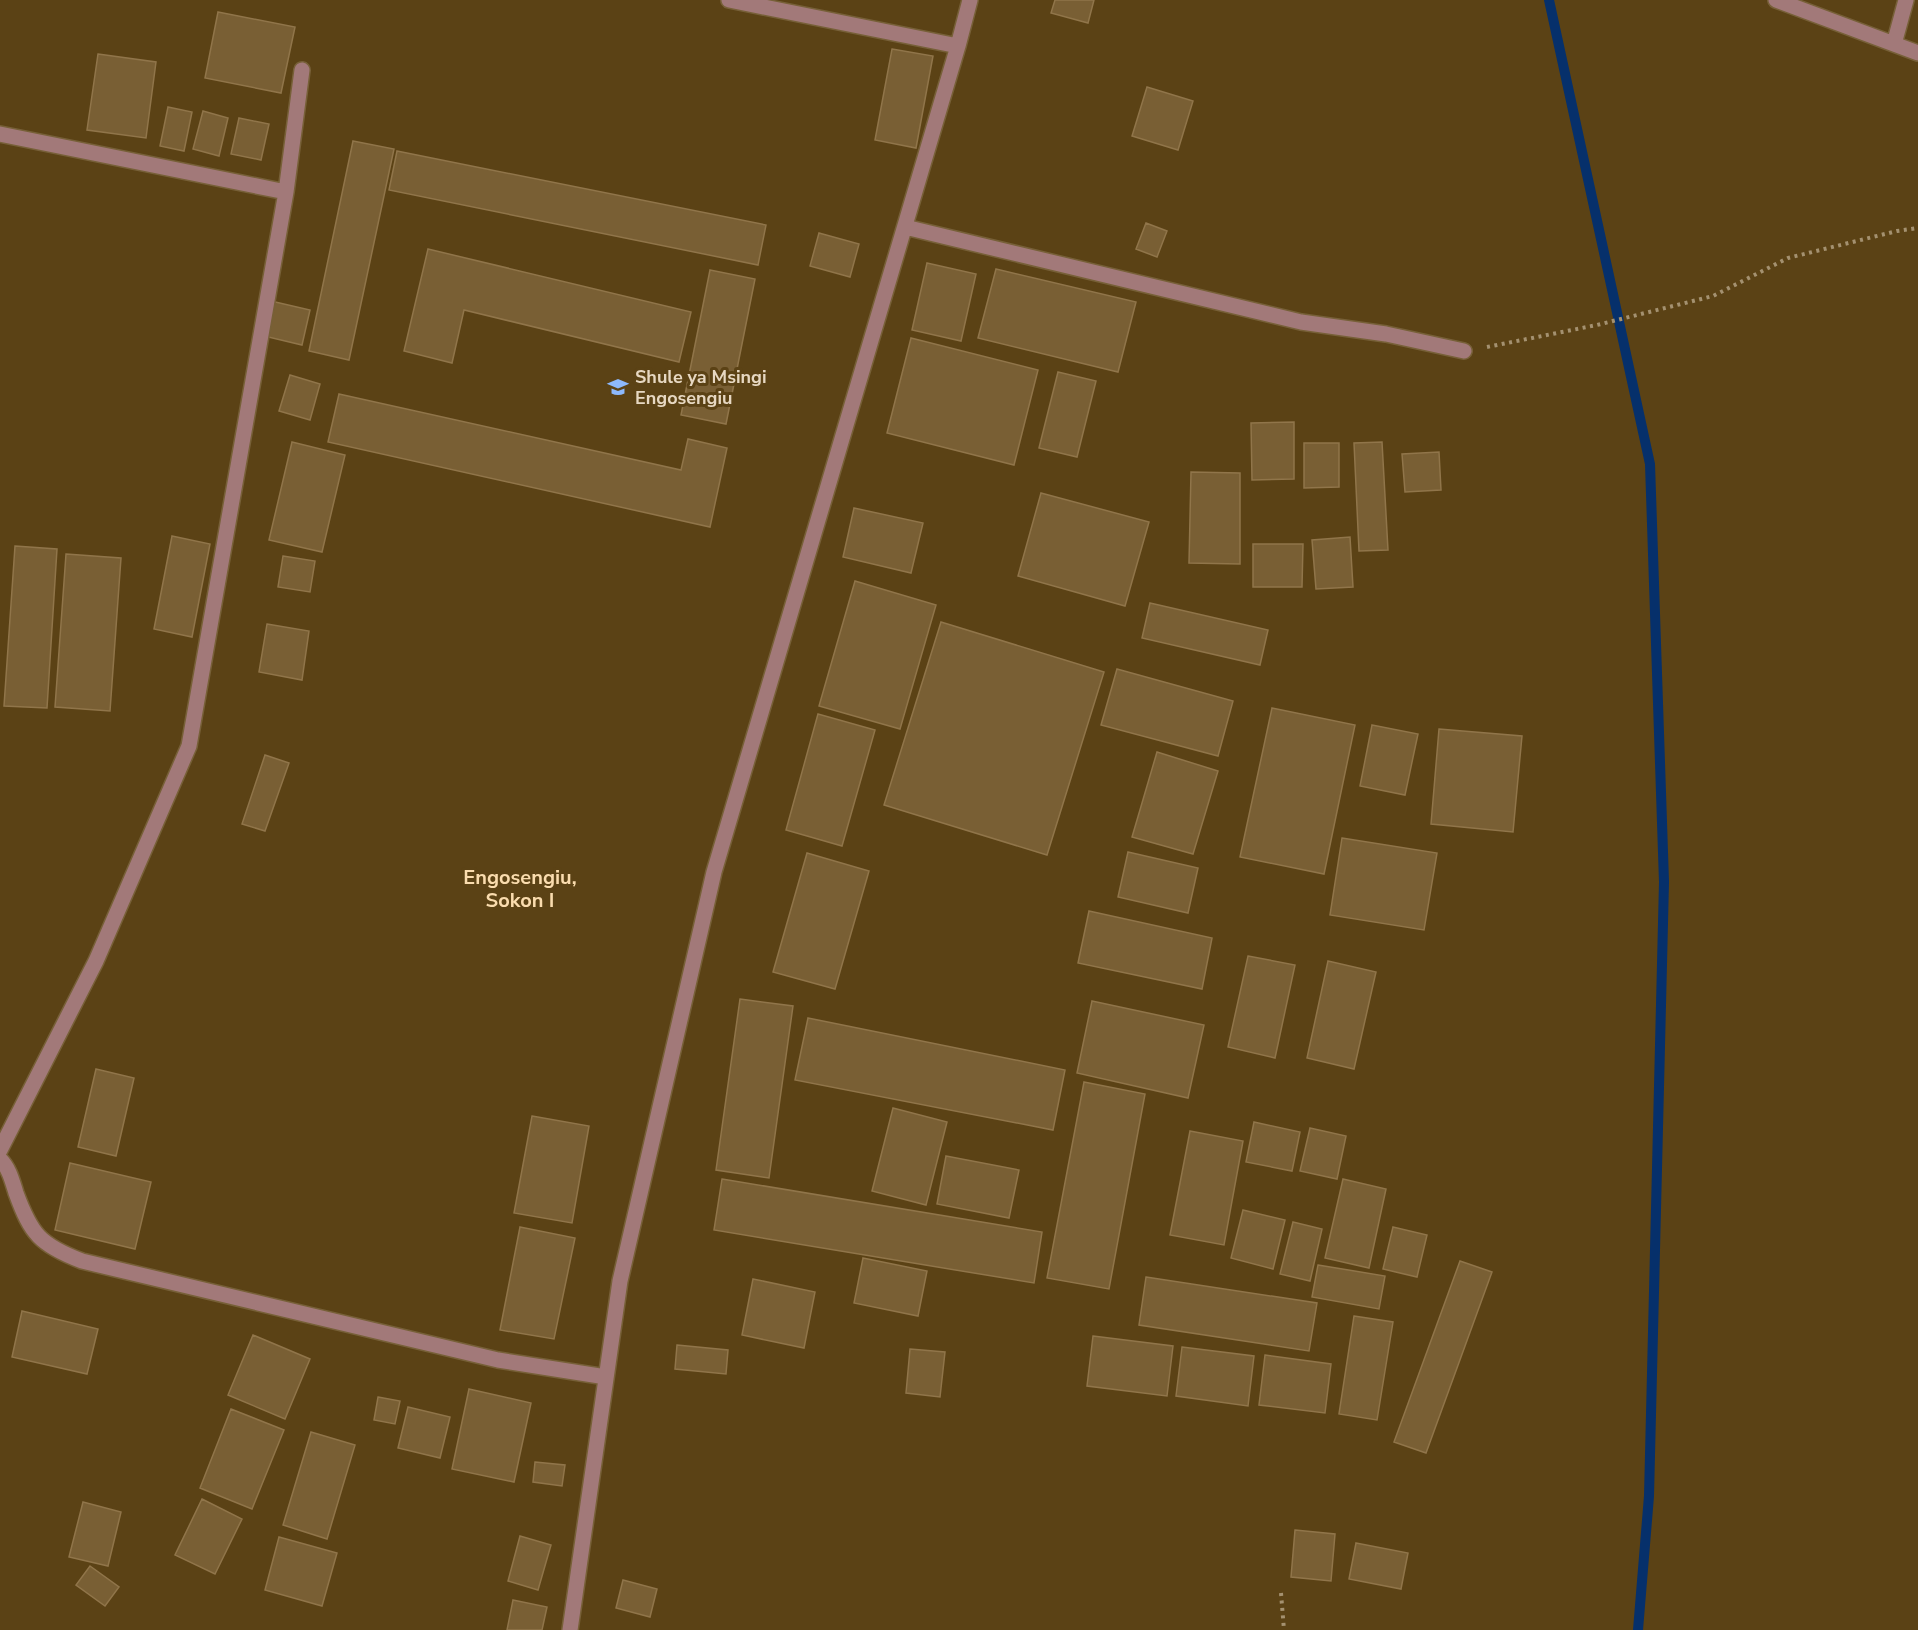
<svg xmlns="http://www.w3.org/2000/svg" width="1918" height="1630" viewBox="0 0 1918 1630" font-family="'Nunito Sans',sans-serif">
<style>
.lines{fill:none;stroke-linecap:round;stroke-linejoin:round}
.stream{stroke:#06306b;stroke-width:10}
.building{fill:#795f34;stroke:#90754a;stroke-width:1.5}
.minor-casing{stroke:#776038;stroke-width:18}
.path{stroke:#a49170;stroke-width:4;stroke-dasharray:3 4.5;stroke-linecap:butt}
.minor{stroke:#a27979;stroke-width:15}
.labels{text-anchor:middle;stroke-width:6;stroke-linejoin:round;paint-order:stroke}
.poi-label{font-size:18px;font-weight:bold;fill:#e7d8c2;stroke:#5b4215;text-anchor:start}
.neighbourhood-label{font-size:20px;font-weight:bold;fill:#fadcae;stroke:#5b4215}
</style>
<rect width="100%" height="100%" fill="#5b4215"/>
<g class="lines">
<path class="stream" d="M 1549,0 L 1650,464 L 1664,882 L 1649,1496 L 1638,1630"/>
</g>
<path class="building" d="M 1055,0 L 1094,0 L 1088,23 L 1051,13 Z
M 218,12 L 295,27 L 281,93 L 205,78 Z
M 892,49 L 933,56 L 916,148 L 875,140 Z
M 98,54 L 156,62 L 146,138 L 87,130 Z
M 1147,87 L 1193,101 L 1178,150 L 1132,136 Z
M 168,107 L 192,112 L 184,151 L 160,146 Z
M 203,111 L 228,118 L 219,156 L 193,149 Z
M 239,118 L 269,124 L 261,160 L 231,154 Z
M 353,141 L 394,149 L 349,360 L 309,351 Z
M 397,151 L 766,225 L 758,265 L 389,190 Z
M 1146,223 L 1167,231 L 1157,257 L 1136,249 Z
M 819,233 L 859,244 L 850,277 L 810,266 Z
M 428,249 L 691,312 L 679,362 L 464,310 L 452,363 L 404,351 Z
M 927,263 L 976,274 L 961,341 L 912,330 Z
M 996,269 L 1136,302 L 1118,372 L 978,338 Z
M 710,270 L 755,279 L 726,424 L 681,415 Z
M 271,301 L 310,310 L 302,345 L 264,336 Z
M 911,338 L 1038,370 L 1014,465 L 887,433 Z
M 1058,372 L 1096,381 L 1077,457 L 1039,448 Z
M 290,375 L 320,384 L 310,420 L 279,411 Z
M 339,394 L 681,470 L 688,439 L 727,448 L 710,527 L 328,442 Z
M 1294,422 L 1294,479 L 1252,480 L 1251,423 Z
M 292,442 L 345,455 L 322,552 L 269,540 Z
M 1382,442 L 1388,550 L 1359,551 L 1354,443 Z
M 1304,443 L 1339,443 L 1339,487 L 1304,488 Z
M 1439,452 L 1441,490 L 1405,492 L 1402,454 Z
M 1191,472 L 1240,473 L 1240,564 L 1189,563 Z
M 1041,493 L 1149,522 L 1125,606 L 1018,576 Z
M 854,508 L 923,523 L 911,573 L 843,557 Z
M 172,536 L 210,544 L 192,637 L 154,629 Z
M 1350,537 L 1353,587 L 1316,589 L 1312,540 Z
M 1253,544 L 1303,544 L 1302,587 L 1253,587 Z
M 15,546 L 57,549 L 47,708 L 4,706 Z
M 66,554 L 121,558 L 110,711 L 55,707 Z
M 283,556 L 315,561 L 310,592 L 278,587 Z
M 855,581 L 936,605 L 900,729 L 819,706 Z
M 1150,603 L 1268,630 L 1260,665 L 1142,638 Z
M 941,622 L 1104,672 L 1047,855 L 884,805 Z
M 267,624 L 309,631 L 302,680 L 259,672 Z
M 1117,669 L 1233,701 L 1218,756 L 1101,725 Z
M 1272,708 L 1355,725 L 1324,874 L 1240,857 Z
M 818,714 L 875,730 L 842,846 L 786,830 Z
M 1372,725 L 1418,734 L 1405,795 L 1360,786 Z
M 1439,729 L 1522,736 L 1513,832 L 1431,824 Z
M 1157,752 L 1218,771 L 1193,854 L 1132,837 Z
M 265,755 L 289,763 L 265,831 L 242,824 Z
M 1342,838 L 1437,853 L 1424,930 L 1330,915 Z
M 1128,852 L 1198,868 L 1188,913 L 1118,897 Z
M 807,853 L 869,871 L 835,989 L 773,972 Z
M 1089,911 L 1212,938 L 1202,989 L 1078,963 Z
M 1248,956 L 1295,965 L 1275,1058 L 1228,1047 Z
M 1328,961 L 1376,972 L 1354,1069 L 1307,1058 Z
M 740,999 L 793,1006 L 769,1178 L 716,1170 Z
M 1092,1001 L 1204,1025 L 1188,1098 L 1077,1073 Z
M 808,1018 L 1065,1070 L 1053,1130 L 795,1080 Z
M 96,1069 L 134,1078 L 116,1156 L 78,1147 Z
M 1084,1082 L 1145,1094 L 1109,1289 L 1047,1278 Z
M 893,1108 L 947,1122 L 926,1205 L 872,1191 Z
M 532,1116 L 589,1126 L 572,1223 L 514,1213 Z
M 1254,1122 L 1300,1132 L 1292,1171 L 1246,1162 Z
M 1310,1128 L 1346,1136 L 1337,1179 L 1300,1171 Z
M 1190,1131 L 1243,1141 L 1224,1245 L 1170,1235 Z
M 946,1156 L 1019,1170 L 1009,1218 L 937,1204 Z
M 70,1163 L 151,1182 L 135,1249 L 55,1230 Z
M 722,1179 L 1042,1232 L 1034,1283 L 714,1230 Z
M 1343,1179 L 1386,1189 L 1369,1268 L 1325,1258 Z
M 1243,1210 L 1285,1220 L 1273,1269 L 1231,1258 Z
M 1293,1222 L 1322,1229 L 1310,1281 L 1280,1274 Z
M 520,1227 L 575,1238 L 554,1339 L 500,1330 Z
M 1393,1227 L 1427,1235 L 1417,1277 L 1383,1269 Z
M 863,1258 L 927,1271 L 918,1316 L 854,1303 Z
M 1460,1261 L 1492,1272 L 1426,1453 L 1394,1442 Z
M 1318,1265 L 1385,1276 L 1379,1309 L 1312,1297 Z
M 1146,1277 L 1317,1303 L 1309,1351 L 1139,1325 Z
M 753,1279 L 815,1292 L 804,1348 L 742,1335 Z
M 22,1311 L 98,1329 L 87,1374 L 12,1357 Z
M 1354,1316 L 1393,1322 L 1377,1420 L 1339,1414 Z
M 253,1335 L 310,1359 L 285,1419 L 228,1395 Z
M 1093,1336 L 1173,1346 L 1167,1396 L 1087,1386 Z
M 677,1345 L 728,1350 L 726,1374 L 675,1369 Z
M 1182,1347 L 1254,1356 L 1248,1406 L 1176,1396 Z
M 910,1349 L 945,1352 L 940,1397 L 906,1393 Z
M 1265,1355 L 1331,1364 L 1325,1413 L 1259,1405 Z
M 469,1389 L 531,1403 L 514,1482 L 452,1469 Z
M 378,1397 L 400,1401 L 395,1424 L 374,1420 Z
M 408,1407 L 450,1417 L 440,1458 L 398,1448 Z
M 231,1409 L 284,1430 L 252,1509 L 200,1488 Z
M 311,1432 L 355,1445 L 327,1539 L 283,1525 Z
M 535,1462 L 565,1465 L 562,1486 L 533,1482 Z
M 202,1499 L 242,1519 L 215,1574 L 175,1555 Z
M 83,1502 L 121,1512 L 108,1566 L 69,1557 Z
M 1295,1530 L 1335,1534 L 1331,1581 L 1291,1577 Z
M 520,1536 L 551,1545 L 538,1590 L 508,1581 Z
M 279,1537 L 337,1553 L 322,1606 L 265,1590 Z
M 1356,1543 L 1408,1553 L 1401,1589 L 1349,1579 Z
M 90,1566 L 119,1587 L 105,1606 L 76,1585 Z
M 623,1580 L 657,1589 L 650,1617 L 616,1608 Z
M 513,1600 L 547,1607 L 542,1630 L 507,1630 Z"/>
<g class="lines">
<g class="minor-casing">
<path id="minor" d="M 729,0 L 958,46
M 1776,0 L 1918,53
M 1894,44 L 1906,0
M 0,134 L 286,192
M 905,227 L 1301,322 L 1386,334 L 1464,351
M 0,1150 L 96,961 L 189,746 L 286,192 L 302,70
M 0,1159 C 9,1168 12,1180 16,1193 C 31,1234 40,1245 82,1261 L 498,1360 L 606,1377
M 570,1630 L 620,1281 L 714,872 L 958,46 L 970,0"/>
</g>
<path class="path" d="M 1487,347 L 1597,325 L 1713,296 L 1788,258 L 1897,231 L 1918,228
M 1281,1593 L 1284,1630"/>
<use href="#minor" class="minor"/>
</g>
<defs>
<g id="school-bare" transform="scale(1.62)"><path d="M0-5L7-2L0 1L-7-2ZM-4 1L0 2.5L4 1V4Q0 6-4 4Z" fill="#8db9fc" stroke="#5b4215" stroke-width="2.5" paint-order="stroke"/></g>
</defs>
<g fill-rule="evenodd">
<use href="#school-bare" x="618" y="387"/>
</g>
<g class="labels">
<g class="poi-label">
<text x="635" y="383">Shule ya Msingi<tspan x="635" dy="21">Engosengiu</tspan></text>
</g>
<g class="neighbourhood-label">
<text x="520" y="884">Engosengiu,<tspan x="520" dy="23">Sokon I</tspan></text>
</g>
</g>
</svg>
